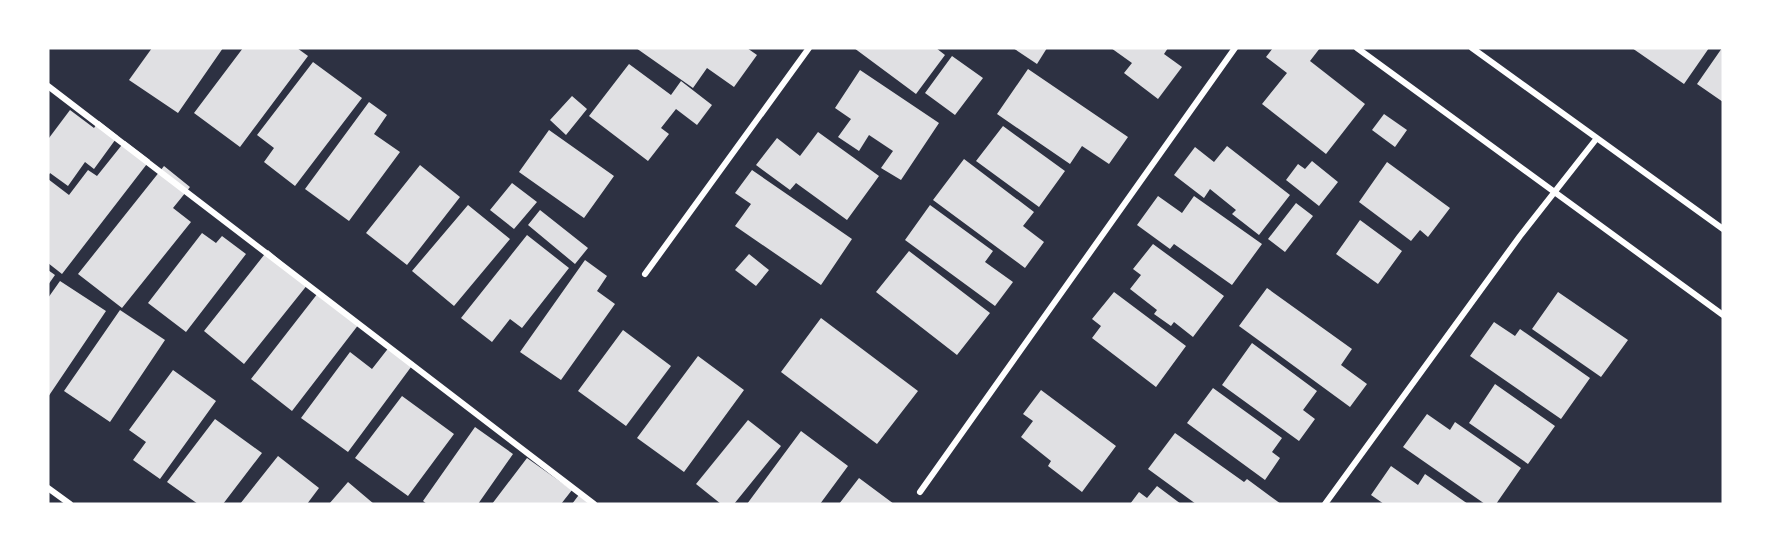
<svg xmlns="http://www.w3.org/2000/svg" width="1771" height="552" viewBox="0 0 1771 552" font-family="Commissioner,sans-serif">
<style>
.building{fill:#e0e0e3}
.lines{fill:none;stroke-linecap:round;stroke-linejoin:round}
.minor{stroke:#fff;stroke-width:6}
</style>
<rect width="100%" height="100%" fill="#2d3142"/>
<path class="building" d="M 152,48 L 223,48 L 178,113 L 129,80 Z
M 243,48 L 297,48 L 308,56 L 240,147 L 194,113 Z
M 636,48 L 747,48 L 757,55 L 734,87 L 707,68 L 693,88 Z
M 854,48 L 936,48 L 945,55 L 916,94 Z
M 1013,48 L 1047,48 L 1037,64 Z
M 1111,48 L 1168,48 L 1164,54 L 1182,67 L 1158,99 L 1124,73 L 1132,63 Z
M 1273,48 L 1320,48 L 1310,61 L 1365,104 L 1326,154 L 1262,104 L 1287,73 L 1266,57 Z
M 1632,48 L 1709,48 L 1684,84 Z
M 1722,48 L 1723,48 L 1723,102 L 1697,84 Z
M 952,56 L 983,78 L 955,115 L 925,93 Z
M 313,62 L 362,98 L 295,186 L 264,162 L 274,148 L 257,135 Z
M 629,64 L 671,95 L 681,81 L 712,105 L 697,125 L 676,109 L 661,128 L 669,134 L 648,161 L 589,116 Z
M 1028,69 L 1128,137 L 1109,164 L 1082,146 L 1070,164 L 997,114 Z
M 860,70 L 939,123 L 901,180 L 881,168 L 893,151 L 869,135 L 859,151 L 838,137 L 851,119 L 835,108 Z
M 572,96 L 587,109 L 566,135 L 550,120 Z
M 369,102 L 387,115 L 374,134 L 400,152 L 349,221 L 305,189 Z
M 70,110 L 94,128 L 99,121 L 118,136 L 94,169 L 85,162 L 68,186 L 50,173 L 48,176 L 48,137 L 49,138 Z
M 1384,114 L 1407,130 L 1395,147 L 1372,130 Z
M 1003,126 L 1065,171 L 1039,207 L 976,161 Z
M 549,130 L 614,176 L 584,218 L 519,172 Z
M 818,132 L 879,176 L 847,220 L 796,183 L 790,190 L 756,165 L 777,138 L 800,156 Z
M 125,141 L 150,160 L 62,274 L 48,263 L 48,179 L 69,195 L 88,170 L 97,176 Z
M 1227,146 L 1290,195 L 1259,235 L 1232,214 L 1236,210 L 1210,189 L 1204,198 L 1174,175 L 1195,147 L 1214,162 Z
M 964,159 L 1034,212 L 1023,226 L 1044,242 L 1025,268 L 933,200 Z
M 1312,161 L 1338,182 L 1319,206 L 1286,180 L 1298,164 L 1305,169 Z
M 1387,162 L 1450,208 L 1428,237 L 1420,230 L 1411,241 L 1359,202 Z
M 420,165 L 460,197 L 407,265 L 366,233 Z
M 164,166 L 190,187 L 173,208 L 191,222 L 122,308 L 78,274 Z
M 752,170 L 852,239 L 821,285 L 735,226 L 751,204 L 735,193 Z
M 512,183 L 537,202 L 514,229 L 490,210 Z
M 1158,196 L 1182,213 L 1194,196 L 1262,244 L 1232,285 L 1174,244 L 1170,249 L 1137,225 Z
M 1296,203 L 1313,216 L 1285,252 L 1268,239 Z
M 468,205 L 510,239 L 454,306 L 412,271 Z
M 930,205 L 993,251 L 985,262 L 1013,282 L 995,306 L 905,240 Z
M 540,210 L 588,248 L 575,264 L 528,225 Z
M 1360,220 L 1402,251 L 1378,284 L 1336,254 Z
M 202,233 L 216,243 L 222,236 L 246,254 L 186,332 L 148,303 Z
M 527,235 L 569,268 L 522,328 L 510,319 L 492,342 L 461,318 Z
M 1153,244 L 1224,296 L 1193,337 L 1174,322 L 1171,326 L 1154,314 L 1157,310 L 1130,289 L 1141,275 L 1133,269 Z
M 268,250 L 308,284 L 244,364 L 204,331 Z
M 909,251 L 990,313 L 957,355 L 876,292 Z
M 749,254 L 769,270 L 756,286 L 735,270 Z
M 585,260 L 607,276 L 597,291 L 615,304 L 561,380 L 520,352 Z
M 48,270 L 55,275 L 48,285 Z
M 60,281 L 106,311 L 48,397 L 48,298 Z
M 1267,288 L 1352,349 L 1341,365 L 1367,384 L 1350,407 L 1239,326 Z
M 1114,292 L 1186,346 L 1156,387 L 1092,338 L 1101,326 L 1092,319 Z
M 1558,292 L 1628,340 L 1601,377 L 1532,329 Z
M 318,293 L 359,324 L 292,411 L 251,379 Z
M 120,310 L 165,340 L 110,422 L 64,391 Z
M 821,318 L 918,391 L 877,444 L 781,372 Z
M 1494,322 L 1515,336 L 1520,329 L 1590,378 L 1561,419 L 1470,356 Z
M 623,330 L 671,366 L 626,426 L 578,391 Z
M 1252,343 L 1317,391 L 1303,410 L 1315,419 L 1299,441 L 1222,385 Z
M 390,346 L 414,363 L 348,452 L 301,418 L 350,352 L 372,369 Z
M 698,356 L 744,390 L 684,472 L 637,438 Z
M 173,370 L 216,401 L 160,479 L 133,460 L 146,442 L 129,430 Z
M 1495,384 L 1555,426 L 1528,464 L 1469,423 Z
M 1213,388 L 1282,438 L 1272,452 L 1280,458 L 1265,480 L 1187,423 Z
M 1041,390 L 1116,446 L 1082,492 L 1048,466 L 1051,461 L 1021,437 L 1033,421 L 1023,414 Z
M 402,396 L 454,434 L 408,496 L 355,458 Z
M 1427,414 L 1450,430 L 1455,422 L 1521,468 L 1496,504 L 1485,504 L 1403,447 Z
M 215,419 L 262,453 L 223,504 L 198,504 L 167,482 Z
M 748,420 L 781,446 L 734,504 L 721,504 L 696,484 Z
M 475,427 L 513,454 L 478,504 L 427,504 L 423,501 Z
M 801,431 L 848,466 L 820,504 L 747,504 Z
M 1175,433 L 1244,482 L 1247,479 L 1281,504 L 1196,504 L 1148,469 Z
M 278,456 L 319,488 L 307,504 L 240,504 Z
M 527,458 L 572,490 L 561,504 L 492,504 Z
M 1391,466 L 1418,485 L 1425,474 L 1468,504 L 1384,504 L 1371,495 Z
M 859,478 L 894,504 L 839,504 Z
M 348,482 L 374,504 L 329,504 Z
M 1157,486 L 1181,504 L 1130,504 L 1139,492 L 1147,498 Z
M 581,492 L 598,504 L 572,504 Z"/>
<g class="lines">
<path class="minor" d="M 1357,48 L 1723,315
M 1472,48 L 1723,229
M 48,86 L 594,504
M 645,274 L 809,48
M 48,488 L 70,504
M 920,492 L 1235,48
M 1325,504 L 1520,236 L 1597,138"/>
</g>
<rect width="1771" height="552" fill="none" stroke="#ffffff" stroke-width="99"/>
</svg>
